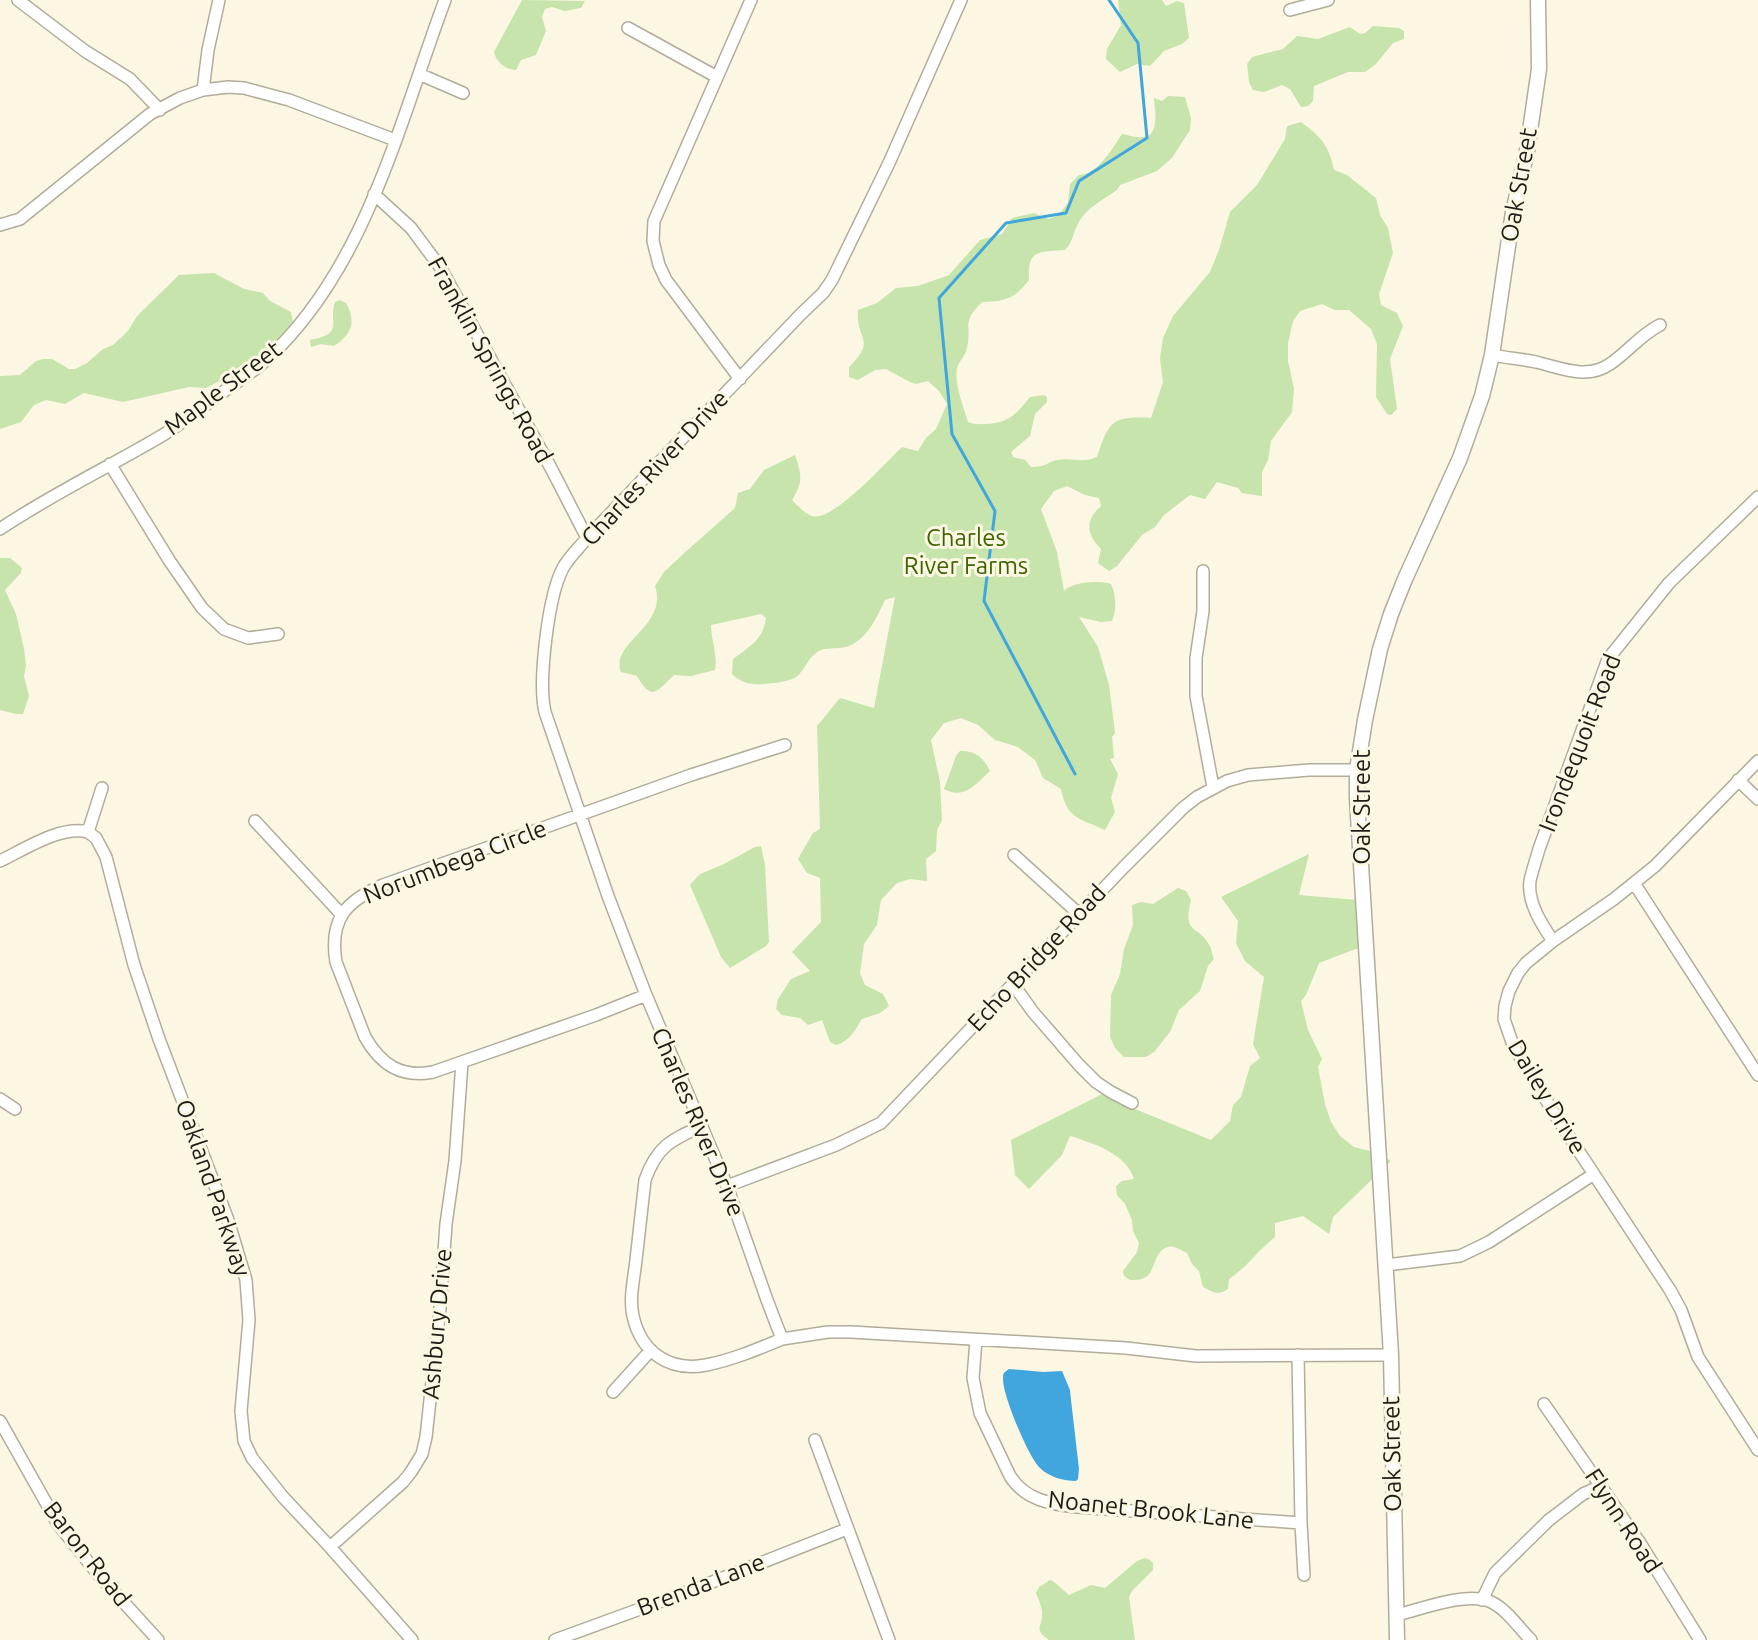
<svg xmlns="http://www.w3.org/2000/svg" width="1758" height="1640" viewBox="0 0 1758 1640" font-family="Ubuntu,sans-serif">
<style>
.green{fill:#c6e4ab}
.water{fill:#40a6dd}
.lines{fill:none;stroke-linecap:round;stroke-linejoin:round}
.stream{stroke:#40a6dd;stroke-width:3}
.minor-casing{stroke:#b1ad9a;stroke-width:14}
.major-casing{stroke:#b1ad9a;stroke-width:17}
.minor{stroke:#fff;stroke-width:11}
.major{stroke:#fff;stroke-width:14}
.labels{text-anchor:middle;stroke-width:6;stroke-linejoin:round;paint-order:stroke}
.street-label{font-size:24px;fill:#1e1c15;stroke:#fbf7e3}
.park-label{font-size:24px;fill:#3f6402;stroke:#fbf7e3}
</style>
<rect width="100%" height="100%" fill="#fbf7e3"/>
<path class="green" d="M 522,0 L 585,1 L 581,8 L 565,11 L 552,7 L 545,9 L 542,17 L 546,31 L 536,55 L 521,60 L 516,70 C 506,70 496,62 494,52 Z
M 1118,0 L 1162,0 L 1166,6 L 1177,1 L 1184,3 L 1189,38 L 1182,44 L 1164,51 L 1150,66 L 1137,64 L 1120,72 L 1106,59 L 1107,49 L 1121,25 Z
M 1373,26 L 1399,28 L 1404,31 L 1404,39 L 1393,43 L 1376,64 L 1365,72 L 1348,72 L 1314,86 L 1313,101 L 1308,106 L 1301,107 L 1290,89 L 1282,85 L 1264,92 L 1253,90 L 1249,82 L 1247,64 L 1252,57 L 1283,49 L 1297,36 L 1318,39 L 1350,27 L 1360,34 L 1365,33 Z
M 1168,96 L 1185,97 L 1191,118 L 1190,130 L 1172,158 L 1157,171 L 1120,185 L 1117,190 C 1103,200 1084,209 1077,226 C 1072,235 1073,242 1065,250 C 1039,252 1027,249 1029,280 C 1014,299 1006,301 982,302 C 961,323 972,325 967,348 C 965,356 961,359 958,365 C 952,379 964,408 968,422 C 975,425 980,424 987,424 C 1010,423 1017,413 1030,397 L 1044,395 L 1047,397 L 1047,402 L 1035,414 L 1030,436 L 1011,452 L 1013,457 L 1025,460 L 1031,467 C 1047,467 1045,463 1057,460 C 1071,457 1083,464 1097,457 C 1109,421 1112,416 1151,418 L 1163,382 L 1160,358 L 1163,338 L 1173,316 L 1210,272 L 1219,250 L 1230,212 L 1257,185 L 1285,139 L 1287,126 L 1301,122 C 1321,137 1329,145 1334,170 L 1347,175 L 1376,198 L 1380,215 L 1388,228 L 1393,253 L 1379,294 L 1381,305 L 1397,313 L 1403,326 L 1390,359 L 1397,409 L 1391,415 L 1387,414 L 1376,397 L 1377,344 L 1371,329 L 1349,310 L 1335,310 L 1322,304 L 1300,311 L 1293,321 L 1288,343 L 1288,361 L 1294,389 L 1292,412 L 1271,441 L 1268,460 L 1262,472 L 1262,496 L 1242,493 L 1238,488 L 1217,482 L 1205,499 L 1190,495 L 1164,515 L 1155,527 L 1142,535 L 1117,566 L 1109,571 L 1098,563 L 1101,549 C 1086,534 1085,520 1101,506 L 1099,498 L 1085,495 L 1067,486 L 1054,491 L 1041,509 L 1057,552 L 1064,591 C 1072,582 1098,580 1111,584 C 1116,595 1117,610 1112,621 L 1101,622 L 1079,617 L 1098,647 L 1109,685 L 1115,733 L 1112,737 L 1114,758 L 1110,759 L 1118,774 L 1111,798 L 1115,812 L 1105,830 C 1079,818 1067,819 1061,789 L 1043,778 L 1035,760 L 1018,747 L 995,740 L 978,725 L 961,718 L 944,723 L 931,740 L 940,782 L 942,820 L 937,830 L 936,851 L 926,859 L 927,881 L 910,879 L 897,883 L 881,900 L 877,925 L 864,944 L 860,973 L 865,985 L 883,994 L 889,1006 L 880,1013 L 862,1019 C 855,1030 850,1041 836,1045 L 830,1042 L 822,1020 L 808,1025 L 800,1018 L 782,1015 L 776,1009 L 778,999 L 791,979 L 810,971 L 792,952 L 821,922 L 820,878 L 807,873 L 798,859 L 813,833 L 820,829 L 817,726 L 840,698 L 874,708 L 895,597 L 885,600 C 876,619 864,646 840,648 C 831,649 824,647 816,653 C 807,659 805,670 796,677 C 790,682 763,685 754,684 C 746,684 737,679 732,674 L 733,659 C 750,646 763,640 766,618 L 761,614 L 711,625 C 711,640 718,656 715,670 L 691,676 L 674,675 C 656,692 652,702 637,676 L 621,672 C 609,643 669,626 655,586 L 664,572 L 682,555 L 735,508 L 738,493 L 750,489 L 764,470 L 795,455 C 802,475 803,482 792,500 C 798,506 805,514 812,516 C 832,523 886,462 902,447 L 918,451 L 926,438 L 936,429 L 947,404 L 939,391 L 928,381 L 916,384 L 910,382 L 886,369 L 875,370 L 858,380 L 849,377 L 849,367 C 878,339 855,340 858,310 L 877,303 L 896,288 L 918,286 L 949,275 L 980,240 L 1002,234 L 1012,218 L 1034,213 L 1048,219 L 1058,216 L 1068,203 L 1070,184 L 1079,175 C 1097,175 1113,148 1122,134 C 1128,135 1136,138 1142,137 C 1160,137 1155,111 1154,98 L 1162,101 Z
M 214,273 L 244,289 L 263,293 L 270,301 L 291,312 L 293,323 L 253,364 L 206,388 L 189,387 L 123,402 L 84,393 L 65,404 L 46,400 L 34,405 L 21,422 L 0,429 L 0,376 L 20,375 L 36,361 L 43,359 L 52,359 L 69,369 L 75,369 L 87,363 L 103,349 L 113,345 L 128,331 L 137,316 L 179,275 Z
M 340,300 L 346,303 C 357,322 351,335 334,346 L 321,344 L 311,347 L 310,340 C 345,334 328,323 335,302 Z
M 0,558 L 10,558 L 22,568 L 21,573 L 5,590 L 16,614 L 24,649 L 26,666 L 24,676 L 29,696 L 23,714 L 16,714 L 0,710 Z
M 960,751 C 975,750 984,758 990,771 C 976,784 964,800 944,789 L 956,756 Z
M 761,846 L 765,865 L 769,942 L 766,946 L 730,968 L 721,957 L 690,885 L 700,874 L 722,865 L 755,847 Z
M 1309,854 L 1299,895 L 1369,901 L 1374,942 L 1319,963 L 1306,995 L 1301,1001 L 1308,1030 L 1322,1059 L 1318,1067 L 1325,1104 L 1331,1122 L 1340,1136 L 1354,1147 L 1374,1152 L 1391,1161 L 1333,1217 L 1329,1234 L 1303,1216 L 1275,1223 L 1275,1237 C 1258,1250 1247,1267 1229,1279 L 1228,1289 C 1218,1296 1213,1292 1203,1287 L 1199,1271 L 1192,1264 L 1187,1253 C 1182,1251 1173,1245 1168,1247 C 1153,1251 1156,1273 1144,1278 C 1140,1280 1135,1280 1130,1280 L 1124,1276 L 1123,1271 L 1137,1252 L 1139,1243 L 1133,1231 L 1132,1220 L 1125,1204 L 1117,1195 L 1116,1186 L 1122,1181 L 1134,1179 C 1127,1154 1093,1143 1070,1136 L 1062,1155 L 1029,1189 L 1015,1175 L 1011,1140 L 1116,1087 L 1130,1107 L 1211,1140 L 1230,1121 L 1233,1105 L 1241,1097 L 1250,1066 L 1260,1058 L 1253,1044 L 1264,977 L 1245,961 L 1236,943 L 1238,921 L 1221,897 Z
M 1178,888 L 1186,891 L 1191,900 C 1182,936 1198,923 1210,946 C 1212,950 1212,955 1214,959 L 1208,966 L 1200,991 L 1179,1010 L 1170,1032 L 1154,1052 L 1146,1057 L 1124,1057 L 1115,1048 L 1110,1037 L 1111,995 L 1120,974 L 1124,949 L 1133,925 L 1132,905 L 1141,902 L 1153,904 Z
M 1145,1558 L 1150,1560 L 1153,1563 L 1153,1570 L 1132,1591 L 1129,1597 L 1135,1640 L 1049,1640 C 1033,1629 1042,1628 1042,1615 C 1043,1608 1038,1599 1036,1593 L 1039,1587 L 1050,1580 L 1053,1581 L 1069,1595 L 1091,1585 L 1105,1588 L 1137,1561 Z"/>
<path class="water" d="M 1009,1369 L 1043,1372 L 1062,1371 L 1070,1390 L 1071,1400 L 1079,1469 L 1078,1479 L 1076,1481 C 1064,1481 1049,1477 1040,1468 C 1028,1456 1003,1396 1003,1379 C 1003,1372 1004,1373 1009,1369 Z"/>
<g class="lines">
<path class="stream" d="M 1075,774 L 984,601 L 995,511 L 952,434 L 939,298 L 1006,223 L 1066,213 L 1079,181 L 1147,138 L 1138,43 L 1109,0"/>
<g class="minor-casing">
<path id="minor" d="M 18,0 L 85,51 L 130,79 L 160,110
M 961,0 L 889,163 L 832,280 L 823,293 L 801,314 L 587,538 C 579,548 569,557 563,568 C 548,596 538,682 545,712 L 608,896 L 646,995 L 727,1186 L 767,1300 L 782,1339 L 828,1332 L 851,1332 L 1126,1348 L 1196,1356 L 1391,1355
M 1290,10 L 1328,0
M 628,28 L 717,77
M 419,74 L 463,93
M 203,90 L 208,50 L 219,0
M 374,194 L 411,228 L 440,267 L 552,470 L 587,538
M 0,225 L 20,219 L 150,114 L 180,98 L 203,90 L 228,87 L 244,88 L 289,100 L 395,140
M 1492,355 C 1507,358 1522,359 1536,362 C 1561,368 1587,380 1610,364 C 1628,352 1640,335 1660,325
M 740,379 L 666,280 L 659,265 L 653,241 L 654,221 L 751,0
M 110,464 L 169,560 L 202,608 L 224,629 L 248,638 L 278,634
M 0,529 C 52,494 109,467 163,435 C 185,421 206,405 227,389 C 240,380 254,371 266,360 C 366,269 399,123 445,0
M 1203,571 L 1203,611 L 1196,658 L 1196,696 L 1213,787
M 1758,761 L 1655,866 L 1614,899 L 1553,941 L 1526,963 L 1518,973 L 1509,991 L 1505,1006 L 1504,1019 L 1513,1045 L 1557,1118 L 1670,1290 L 1681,1310 L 1698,1357 L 1758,1450
M 1738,780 L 1758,799
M 102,788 L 88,832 L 96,838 L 106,857 L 134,965 L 159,1039 L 228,1220 L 246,1280 L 249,1320 L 241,1411 L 244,1441 L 252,1458 L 283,1497 L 330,1547 L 412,1640
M 255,821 L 342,915
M 1014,855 L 1079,914
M 0,861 C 25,849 61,825 88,832
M 1634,883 L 1758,1075
M 1553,941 C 1542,925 1527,902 1530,881 C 1532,871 1536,860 1539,849 L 1608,659 L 1669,583 L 1758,497
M 1013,984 L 1033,1012 L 1079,1065 L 1096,1082 L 1111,1092 L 1132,1103
M 646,995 L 596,1015 L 433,1072 C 401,1078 381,1065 365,1037 L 336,962 C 329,919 346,901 383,885 L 691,775 L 785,745
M 0,1099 L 15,1109
M 702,1126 C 671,1140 657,1146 645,1180 C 642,1207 639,1234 636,1260 C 634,1278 629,1299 633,1316 C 641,1352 669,1372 706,1365 C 732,1360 758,1349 782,1339
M 727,1186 L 836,1145 L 881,1123 L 1124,867 L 1183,808 L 1197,797 L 1227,781 L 1248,775 L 1309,770 L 1357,770
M 1386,1265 L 1460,1256 L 1489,1242 L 1594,1174
M 976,1340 L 973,1378 L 980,1413 L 1010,1476 C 1025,1500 1050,1504 1077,1507 L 1301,1523
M 1298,1355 L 1301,1523 L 1304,1575
M 613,1392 L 651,1350
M 1544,1404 L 1640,1543 L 1700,1640
M 0,1421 L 58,1524 L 97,1573 L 158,1640
M 815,1440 L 889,1640
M 330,1547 L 403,1482 L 411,1472 L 422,1454 L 426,1437 L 440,1308 L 446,1224 L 455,1161 L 462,1062
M 1482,1600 L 1495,1573 L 1549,1520 L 1583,1494 L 1601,1486
M 1397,1615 C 1422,1609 1464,1592 1489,1601 C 1506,1608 1519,1628 1531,1640
M 555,1640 L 692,1590 L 847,1529"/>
</g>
<g class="major-casing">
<path id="major" d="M 1397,1640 L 1391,1355 L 1357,799 L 1357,770 L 1365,720 L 1380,649 L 1391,614 L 1405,579 L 1460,458 L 1482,396 L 1492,355 L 1513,212 L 1527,151 L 1539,69 L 1538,0"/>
</g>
<use href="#minor" class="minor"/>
<use href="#major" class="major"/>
</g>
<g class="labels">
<g class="street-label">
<text transform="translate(1519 185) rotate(-80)" y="8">Oak Street</text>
<text transform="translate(490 360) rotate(61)" y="8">Franklin Springs Road</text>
<text transform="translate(223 388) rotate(-37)" y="8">Maple Street</text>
<text transform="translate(655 468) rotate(-47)" y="8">Charles River Drive</text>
<text transform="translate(1580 743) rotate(-69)" y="8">Irondequoit Road</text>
<text transform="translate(1362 807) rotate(-90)" y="8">Oak Street</text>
<text transform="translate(455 862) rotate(-21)" y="8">Norumbega Circle</text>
<text transform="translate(1037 958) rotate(-47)" y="8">Echo Bridge Road</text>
<text transform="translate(1547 1097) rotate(59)" y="8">Dailey Drive</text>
<text transform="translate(698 1122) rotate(67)" y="8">Charles River Drive</text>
<text transform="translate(213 1188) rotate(71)" y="8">Oakland Parkway</text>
<text transform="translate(437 1324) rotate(-85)" y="8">Ashbury Drive</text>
<text transform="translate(1392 1454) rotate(-91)" y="8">Oak Street</text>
<text transform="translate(1151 1510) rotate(6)" y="8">Noanet Brook Lane</text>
<text transform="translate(1623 1521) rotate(57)" y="8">Flynn Road</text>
<text transform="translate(87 1554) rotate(52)" y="8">Baron Road</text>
<text transform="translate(701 1585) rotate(-21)" y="8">Brenda Lane</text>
</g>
<g class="park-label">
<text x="966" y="546">Charles<tspan x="966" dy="28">River Farms</tspan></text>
</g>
</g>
</svg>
